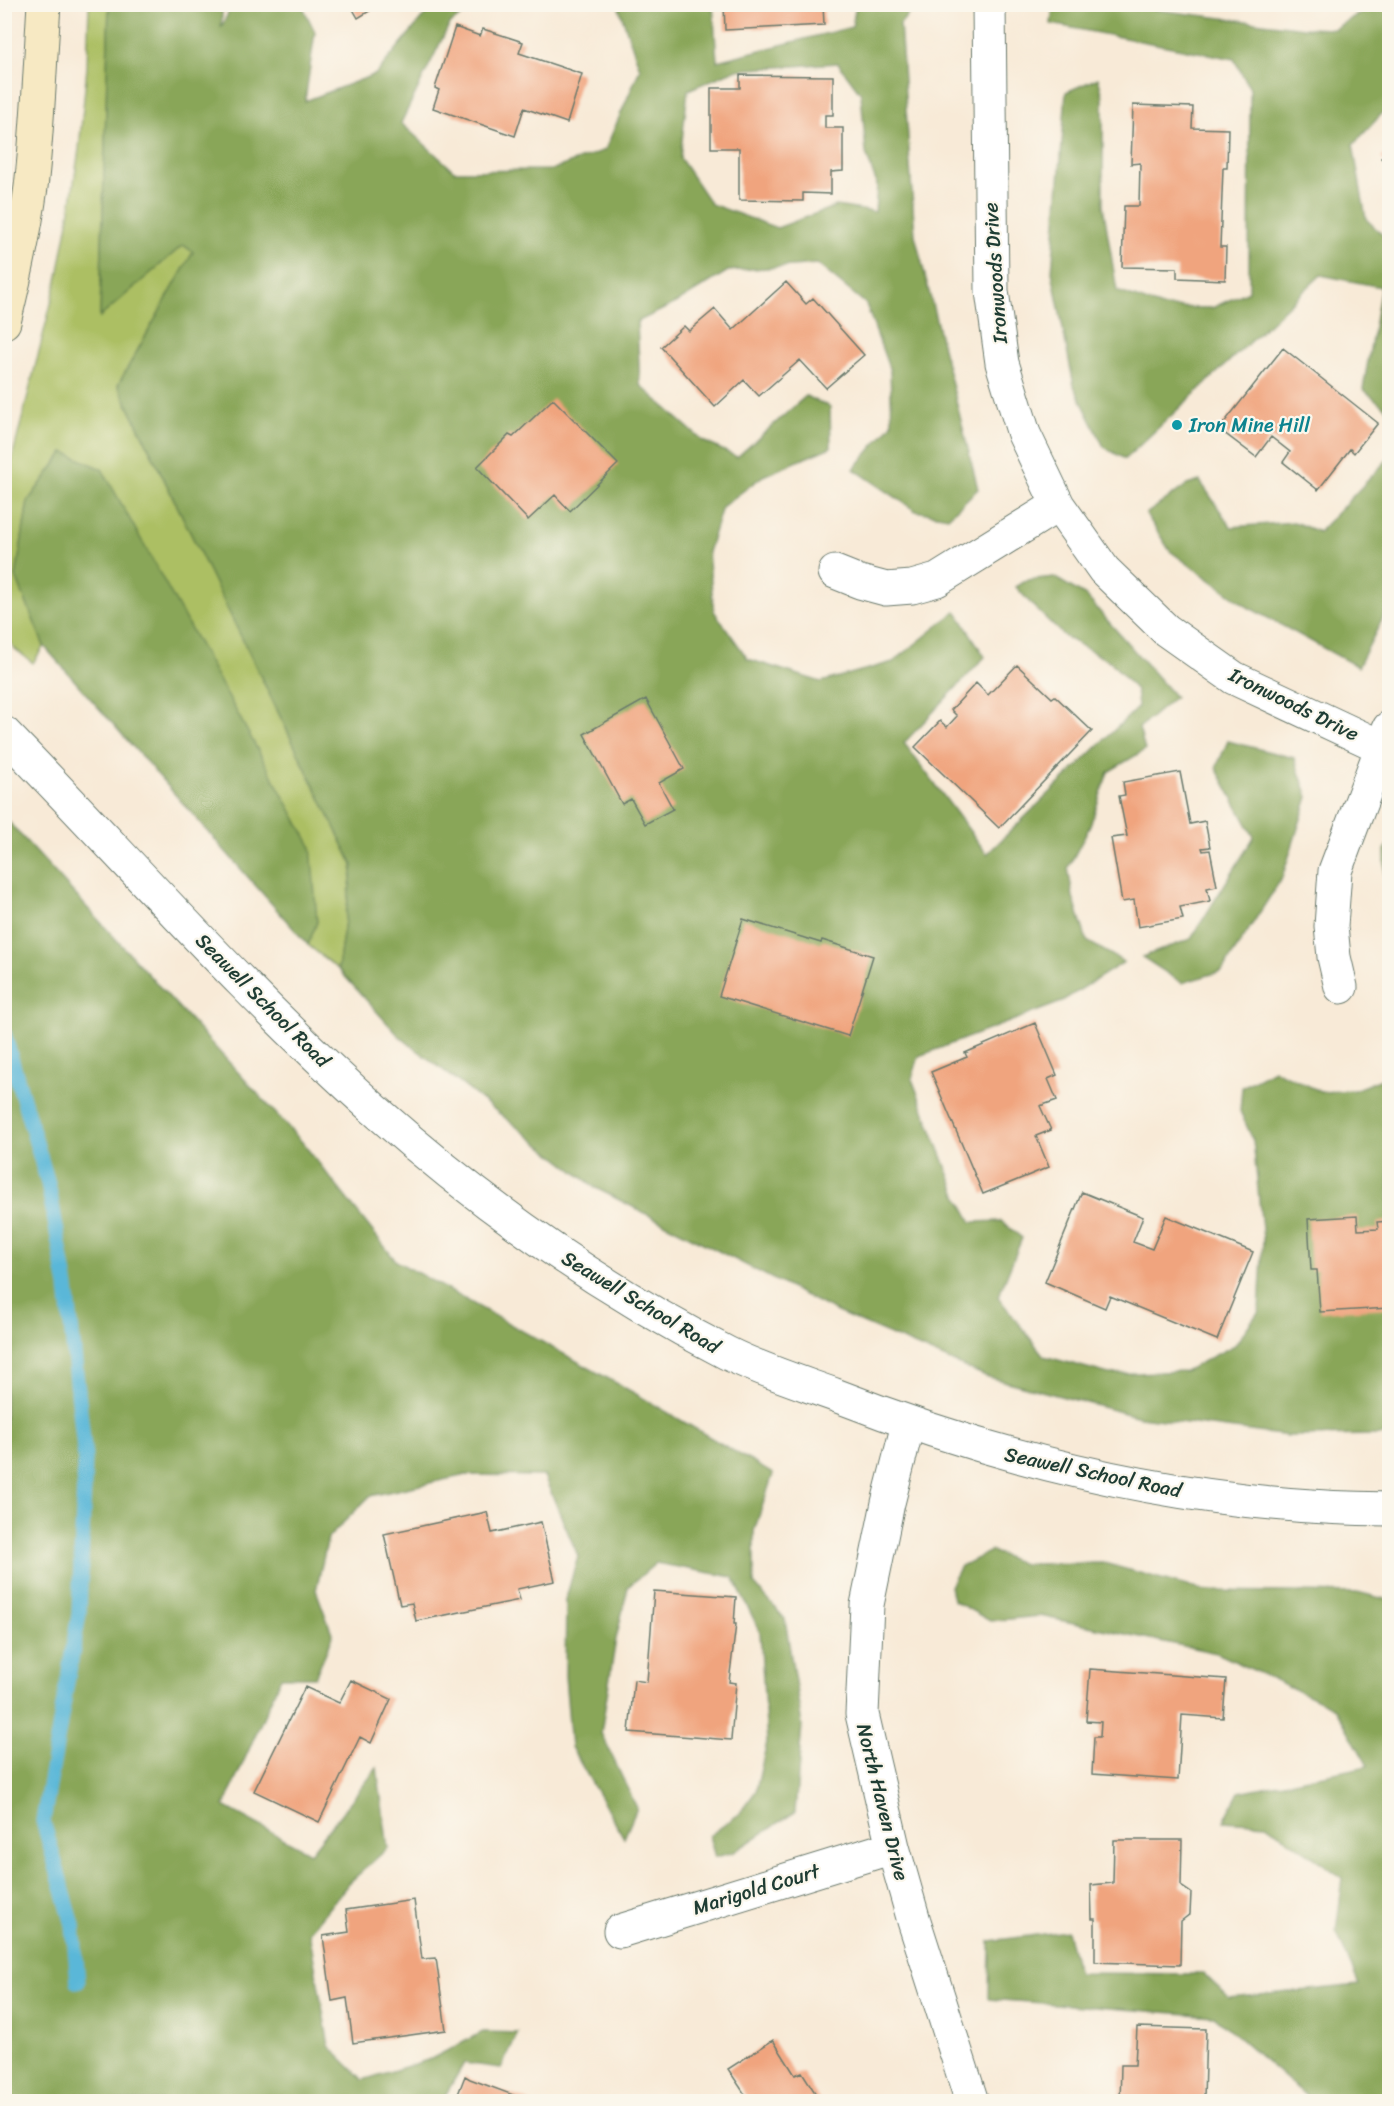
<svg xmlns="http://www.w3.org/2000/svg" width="1394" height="2106" viewBox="0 0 1394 2106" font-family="Sriracha,sans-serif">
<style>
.green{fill:#acbf63;stroke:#667e4c;stroke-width:1.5}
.forest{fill:#89a659;stroke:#547246;stroke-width:1.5;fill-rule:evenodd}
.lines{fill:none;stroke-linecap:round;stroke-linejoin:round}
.stream{stroke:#5ab7d8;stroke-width:15}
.building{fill:#f0a47e}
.minor-casing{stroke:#6b7a6d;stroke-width:35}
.tertiary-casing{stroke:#6b7a6d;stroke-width:35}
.secondary-casing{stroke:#6b7a6d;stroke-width:35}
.minor{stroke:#fff;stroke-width:33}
.tertiary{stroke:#fff;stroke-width:33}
.secondary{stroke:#f7e9c3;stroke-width:33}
.culture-dot{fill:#0f9aa8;stroke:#fbf7ec;stroke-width:2}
.labels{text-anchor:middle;stroke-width:4.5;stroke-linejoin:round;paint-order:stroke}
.street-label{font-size:20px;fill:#1f3d34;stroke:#fbf7ec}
.culture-label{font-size:20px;fill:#0d838f;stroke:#fbf7ec;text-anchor:start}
</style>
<rect width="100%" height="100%" fill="#fbf7ec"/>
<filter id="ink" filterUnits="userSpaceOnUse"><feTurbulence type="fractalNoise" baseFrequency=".0167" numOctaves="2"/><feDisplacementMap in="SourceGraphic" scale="12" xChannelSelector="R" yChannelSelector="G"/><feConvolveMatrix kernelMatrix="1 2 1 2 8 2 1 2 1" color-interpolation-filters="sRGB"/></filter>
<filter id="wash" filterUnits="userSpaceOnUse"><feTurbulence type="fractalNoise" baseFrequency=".008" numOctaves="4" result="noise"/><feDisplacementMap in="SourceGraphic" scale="24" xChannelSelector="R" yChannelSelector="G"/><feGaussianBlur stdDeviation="1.35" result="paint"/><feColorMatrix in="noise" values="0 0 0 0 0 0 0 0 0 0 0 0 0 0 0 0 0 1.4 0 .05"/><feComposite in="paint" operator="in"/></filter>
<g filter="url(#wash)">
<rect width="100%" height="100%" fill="#f8ead7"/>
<path class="green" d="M 89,5 L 109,5 L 100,316 L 183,245 L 193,252 L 118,385 L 353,865 L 338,969 L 308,945 L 317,922 L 64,452 L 28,501 L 16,577 L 44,646 L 33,663 L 15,649 L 5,636 L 5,486 L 58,276 L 68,222 L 79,149 L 87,67 Z"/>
<path class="forest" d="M 1109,4 L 1304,28 L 1334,29 L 1365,10 L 1366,5 L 1389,5 L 1389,106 L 1353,145 L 1366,219 L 1389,241 L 1389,411 L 1363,389 L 1381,287 L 1321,275 L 1125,459 L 1104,447 L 1074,386 L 1052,272 L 1066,92 L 1098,78 L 1103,96 L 1103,205 L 1117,291 L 1162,307 L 1212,308 L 1249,291 L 1250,89 L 1234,59 L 1051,24 L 1053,5 Z
M 109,5 L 223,5 L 221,28 L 232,5 L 302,5 L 315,32 L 305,101 L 376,74 L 433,5 L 475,5 L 449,25 L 401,123 L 454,171 L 551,170 L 605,150 L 640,69 L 618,5 L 713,5 L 717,61 L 852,27 L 856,5 L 916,5 L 900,24 L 915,235 L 978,489 L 948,517 L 916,511 L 854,469 L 892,424 L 890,371 L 866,304 L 817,264 L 728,271 L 676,303 L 637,322 L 640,385 L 703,441 L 737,457 L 806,396 L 830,407 L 831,447 L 763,476 L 722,507 L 708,552 L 714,611 L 748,659 L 821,682 L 893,662 L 956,611 L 985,657 L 904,743 L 987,854 L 1138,707 L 1136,690 L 1111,662 L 1065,637 L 1033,606 L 1016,587 L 1027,580 L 1054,577 L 1086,596 L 1175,697 L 1139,728 L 1145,750 L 1108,772 L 1090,826 L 1068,868 L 1073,897 L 1087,941 L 1124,962 L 1059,1003 L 919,1056 L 912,1079 L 957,1195 L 972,1222 L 1001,1221 L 1022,1238 L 998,1297 L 1044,1356 L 1109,1374 L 1185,1371 L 1235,1345 L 1259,1311 L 1263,1239 L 1253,1140 L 1240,1111 L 1242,1087 L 1274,1070 L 1322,1092 L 1354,1090 L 1389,1076 L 1389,1435 L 1289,1436 L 1140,1417 L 988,1377 L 837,1312 L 596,1188 L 399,1036 L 338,969 L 353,865 L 118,385 L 193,252 L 183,245 L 100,317 ZM 838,63 L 861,94 L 866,153 L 877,185 L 875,212 L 836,206 L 777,228 L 711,204 L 680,158 L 688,90 L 735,70 Z
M 64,452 L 102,469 L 311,846 L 317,922 L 308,945 L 44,646 L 16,577 L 28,501 Z
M 1389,458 L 1389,606 L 1358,667 L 1248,607 L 1170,551 L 1146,514 L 1187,485 L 1200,481 L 1231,527 L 1294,522 L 1319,532 Z
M 1228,741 L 1294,758 L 1308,797 L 1282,878 L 1222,971 L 1182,983 L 1142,957 L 1191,939 L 1254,837 L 1216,768 Z
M 5,818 L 302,1142 L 396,1261 L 636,1394 L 773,1474 L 754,1531 L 754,1584 L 785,1619 L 802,1725 L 795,1812 L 734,1852 L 715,1857 L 709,1836 L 739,1814 L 756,1791 L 767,1742 L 760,1632 L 733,1577 L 656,1563 L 628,1587 L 616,1639 L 601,1733 L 637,1808 L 624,1838 L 571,1747 L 565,1676 L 566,1598 L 578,1556 L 544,1476 L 466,1475 L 370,1496 L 328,1538 L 316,1590 L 333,1636 L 315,1677 L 281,1677 L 224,1806 L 310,1853 L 377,1768 L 388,1848 L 349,1883 L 309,1932 L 329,2046 L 363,2080 L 431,2059 L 483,2032 L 518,2033 L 501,2068 L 464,2063 L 442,2101 L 5,2101 Z
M 1389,844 L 1389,899 L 1385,893 L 1385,850 Z
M 991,1551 L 1023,1564 L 1104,1563 L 1205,1591 L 1361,1593 L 1389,1600 L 1389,2101 L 1319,2101 L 1305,2095 L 1214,2016 L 989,1999 L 990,1941 L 1067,1931 L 1078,1973 L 1204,1974 L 1229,1998 L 1359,1985 L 1336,1931 L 1343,1878 L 1266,1824 L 1224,1821 L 1239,1792 L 1368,1766 L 1335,1708 L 1217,1653 L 1040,1616 L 990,1621 L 953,1600 L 950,1586 L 961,1566 Z"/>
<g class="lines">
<path class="stream" d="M 4,1034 L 48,1183 L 67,1287 L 85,1458 L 79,1614 L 43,1821 L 73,1925 L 78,1982"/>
</g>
<g id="blocks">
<path class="building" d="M 350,4 L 381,4 L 358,18 Z
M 724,4 L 823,4 L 824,25 L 725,30 Z
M 455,27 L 480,36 L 483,29 L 523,42 L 519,53 L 582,74 L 567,123 L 524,108 L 515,136 L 433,108 L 439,90 L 435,88 Z
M 740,75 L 833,76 L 833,115 L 825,115 L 825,128 L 843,128 L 843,171 L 831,172 L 831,194 L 803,193 L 803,201 L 739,200 L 739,148 L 711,148 L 711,88 L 740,88 Z
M 1133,105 L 1193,107 L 1192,128 L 1228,129 L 1227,168 L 1223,168 L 1220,247 L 1226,247 L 1225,280 L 1177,278 L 1177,268 L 1122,267 L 1124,206 L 1139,206 L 1140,163 L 1131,164 Z
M 1390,149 L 1390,167 L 1381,158 Z
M 786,282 L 806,304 L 813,298 L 864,355 L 826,388 L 800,360 L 759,396 L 744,380 L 715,407 L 661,347 L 684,326 L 689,331 L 715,309 L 733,330 Z
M 1283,348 L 1378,423 L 1354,453 L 1350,449 L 1318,490 L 1283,462 L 1290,452 L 1271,437 L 1256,457 L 1219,429 Z
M 553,399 L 618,464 L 570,511 L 555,495 L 528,520 L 477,467 L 509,435 L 513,437 Z
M 1017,665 L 1052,698 L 1055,696 L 1092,731 L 999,828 L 915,747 L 940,721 L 947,727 L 957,716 L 951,710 L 976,683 L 988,695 Z
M 646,699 L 684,769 L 659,783 L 673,809 L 645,824 L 631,799 L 622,804 L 584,734 Z
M 1180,772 L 1190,824 L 1205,821 L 1210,847 L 1202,848 L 1203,851 L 1210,850 L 1217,886 L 1207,888 L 1210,901 L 1180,907 L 1183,919 L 1138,927 L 1134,900 L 1122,902 L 1111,838 L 1127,836 L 1119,796 L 1125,795 L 1123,782 Z
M 743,919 L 821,943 L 822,940 L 873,956 L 848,1036 L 719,996 Z
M 1035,1023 L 1057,1075 L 1048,1079 L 1057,1100 L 1040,1106 L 1051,1130 L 1036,1136 L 1049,1167 L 983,1194 L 931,1072 L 967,1057 L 965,1053 Z
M 1082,1192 L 1143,1217 L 1133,1242 L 1152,1249 L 1166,1216 L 1253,1252 L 1217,1340 L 1110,1296 L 1105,1308 L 1045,1282 Z
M 1357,1216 L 1358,1230 L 1378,1229 L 1377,1222 L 1390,1221 L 1390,1308 L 1320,1312 L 1317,1270 L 1311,1270 L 1308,1219 Z
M 487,1512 L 492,1533 L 541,1522 L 555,1581 L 517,1589 L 520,1600 L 416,1621 L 412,1603 L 400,1605 L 384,1534 Z
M 654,1591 L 736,1597 L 734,1624 L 736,1624 L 729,1682 L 736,1683 L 731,1740 L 629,1732 L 634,1680 L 647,1682 Z
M 1090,1669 L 1226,1679 L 1223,1718 L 1182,1715 L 1178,1780 L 1092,1774 L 1094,1737 L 1100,1737 L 1101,1722 L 1086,1721 Z
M 351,1680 L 391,1699 L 371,1743 L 360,1737 L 319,1822 L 254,1791 L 305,1687 L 339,1703 Z
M 1114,1840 L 1182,1840 L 1181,1886 L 1191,1893 L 1190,1914 L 1181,1921 L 1180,1965 L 1095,1962 L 1095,1919 L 1092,1919 L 1091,1885 L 1113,1883 Z
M 414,1900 L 422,1959 L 436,1958 L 446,2030 L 353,2043 L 347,1998 L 332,2001 L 323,1936 L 349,1932 L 346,1910 Z
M 1137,2027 L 1206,2029 L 1204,2099 L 1228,2099 L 1228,2102 L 1120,2102 L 1121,2065 L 1135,2065 Z
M 773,2040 L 795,2075 L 802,2072 L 821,2102 L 750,2102 L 728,2069 Z
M 465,2076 L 470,2079 L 532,2102 L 455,2102 Z"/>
</g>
</g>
<g filter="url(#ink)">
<use href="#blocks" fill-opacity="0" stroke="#6b7a6d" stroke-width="1.5"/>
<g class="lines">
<g class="minor-casing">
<path id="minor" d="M 989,4 L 992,291 L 1002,363 L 1024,434 L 1058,505 L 1104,570 L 1166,630 L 1234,678 L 1390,751
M 835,572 L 860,582 L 886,589 L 912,587 L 937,580 L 1058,505
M 1341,987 L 1334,957 L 1331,926 L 1335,871 L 1389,728
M 908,1424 L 888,1503 L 867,1605 L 862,1714 L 893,1847 L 914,1921 L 972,2102
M 620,1931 L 893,1847"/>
</g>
<g class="tertiary-casing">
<path id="tertiary" d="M 4,733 C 127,859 243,992 375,1110 C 482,1205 600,1288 727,1353 C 761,1370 799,1382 835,1395 C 1011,1464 1199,1508 1390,1509"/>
</g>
<g class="secondary-casing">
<path id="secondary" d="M 4,322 C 15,278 25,233 31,187 C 38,127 40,66 44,4"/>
</g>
<use href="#minor" class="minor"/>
<use href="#tertiary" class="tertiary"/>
<use href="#secondary" class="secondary"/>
</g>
</g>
<circle class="culture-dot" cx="1177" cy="425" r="6"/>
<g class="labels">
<g class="street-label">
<text transform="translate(995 273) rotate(-94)" y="7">Ironwoods Drive</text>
<text transform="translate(1294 704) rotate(26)" y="7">Ironwoods Drive</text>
<text transform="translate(263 1000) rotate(45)" y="7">Seawell School Road</text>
<text transform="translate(641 1302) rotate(31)" y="7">Seawell School Road</text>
<text transform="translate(1093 1472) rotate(12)" y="7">Seawell School Road</text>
<text transform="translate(883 1802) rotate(76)" y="7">North Haven Drive</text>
<text transform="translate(756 1889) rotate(-17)" y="7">Marigold Court</text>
</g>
<g class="culture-label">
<text x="1189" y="432">Iron Mine Hill</text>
</g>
</g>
<rect width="1394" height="2106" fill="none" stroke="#fbf7ec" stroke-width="24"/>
</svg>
